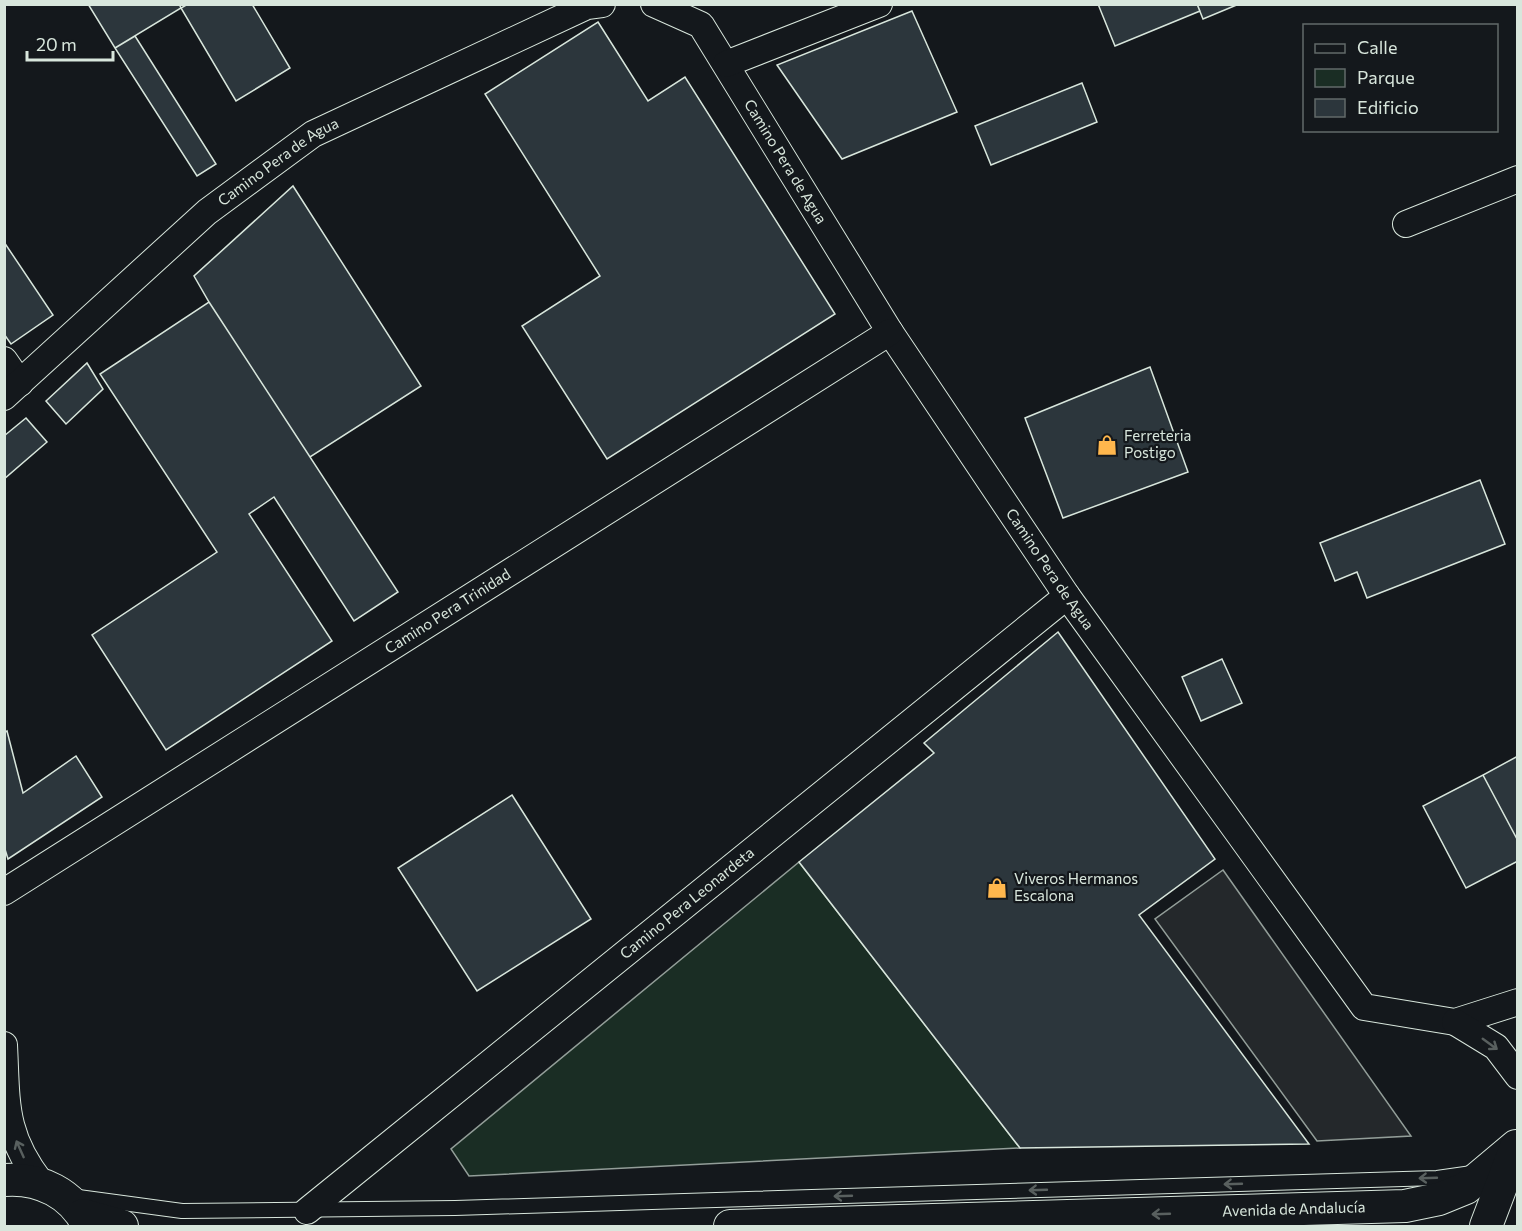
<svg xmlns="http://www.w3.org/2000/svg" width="1522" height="1231" viewBox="0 0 1522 1231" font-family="Commissioner,sans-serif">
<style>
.green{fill:#1a2d24;stroke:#939e99;stroke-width:1.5}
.parking{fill:#24282b;stroke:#939e99;stroke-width:1.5}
.building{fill:#2c363c;stroke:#d8e6dc;stroke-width:1.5}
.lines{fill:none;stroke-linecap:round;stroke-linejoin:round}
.service-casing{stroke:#d8e6dc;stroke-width:16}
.minor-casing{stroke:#d8e6dc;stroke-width:28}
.tertiary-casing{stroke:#d8e6dc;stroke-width:34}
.service{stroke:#14181c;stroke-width:14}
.minor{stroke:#14181c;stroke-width:26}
.tertiary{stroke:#14181c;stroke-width:32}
.oneway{stroke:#59605f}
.labels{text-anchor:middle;stroke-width:4.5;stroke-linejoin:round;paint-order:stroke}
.street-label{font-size:15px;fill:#d8e6dc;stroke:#14181c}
.poi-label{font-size:15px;fill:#d8e6dc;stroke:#14181c;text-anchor:start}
</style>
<rect width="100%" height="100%" fill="#14181c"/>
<path class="green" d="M 799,862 L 1020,1148 L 469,1176 L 451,1149 Z"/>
<path class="parking" d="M 1223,870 L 1411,1136 L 1317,1141 L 1155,919 Z"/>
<path class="building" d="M 88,4 L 179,4 L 181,8 L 115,48 Z
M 188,4 L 252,4 L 290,68 L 236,101 L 181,8 Z
M 1098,4 L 1197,4 L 1200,11 L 1115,46 Z
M 1197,4 L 1239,4 L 1203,19 Z
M 912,11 L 957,112 L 842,159 L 777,65 Z
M 598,22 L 648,101 L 685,77 L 835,314 L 607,459 L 522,326 L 600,276 L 485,94 Z
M 135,36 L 216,164 L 197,176 L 115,48 Z
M 1082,83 L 1097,122 L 991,165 L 975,126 Z
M 293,186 L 421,386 L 310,457 L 209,302 L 194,276 Z
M 4,242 L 53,315 L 11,344 L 4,334 Z
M 209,302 L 398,592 L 354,621 L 274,497 L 249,514 L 332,641 L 166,750 L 92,635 L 217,552 L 100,374 Z
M 87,363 L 103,389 L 66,424 L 46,401 Z
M 1150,367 L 1188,472 L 1063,518 L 1025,418 Z
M 26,418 L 47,442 L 4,479 L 4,436 Z
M 1480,480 L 1505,544 L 1367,598 L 1357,572 L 1335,581 L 1320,543 Z
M 1058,632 L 1215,859 L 1139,915 L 1309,1144 L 1020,1148 L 799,862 L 934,753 L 924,743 Z
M 1222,659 L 1242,703 L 1201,721 L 1182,677 Z
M 7,731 L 23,793 L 76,756 L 102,797 L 8,859 L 4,846 L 4,733 Z
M 1518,756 L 1518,841 L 1483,775 Z
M 1483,775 L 1518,841 L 1518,861 L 1466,888 L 1423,806 Z
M 512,795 L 591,919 L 477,991 L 398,868 Z"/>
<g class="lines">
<g class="service-casing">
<path id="service" d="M 71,1196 L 182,1211 L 455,1208 L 1437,1178 L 1472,1173"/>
</g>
<g class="minor-casing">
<g id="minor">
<path id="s1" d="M 654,4 L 701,25 L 890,332 L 1067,596 L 1364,1007 L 1455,1022 L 1518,1002"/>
<path d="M 726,64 L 879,4"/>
<path d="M 1406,224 L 1518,179"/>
<path d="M 4,360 L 20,383"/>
<path id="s2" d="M 4,397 L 207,212 L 313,134 L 587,6 L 602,4"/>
<path id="s3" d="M 4,892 L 890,332"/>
<path d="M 1455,1022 L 1496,1047 L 1518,1076"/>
<path d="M 4,1045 C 7,1103 3,1134 41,1183"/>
<path id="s4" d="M 307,1211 L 1067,596"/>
</g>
</g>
<g class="tertiary-casing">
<g id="tertiary">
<path d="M 4,1180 C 40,1177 73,1194 88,1226"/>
<path d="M 83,1215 L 122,1226"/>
<path id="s5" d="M 730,1226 L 1405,1206 L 1439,1199 L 1466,1188 L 1516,1146"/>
<path d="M 1486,1226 L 1516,1147"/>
</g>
</g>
<use href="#service" class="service"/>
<use href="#minor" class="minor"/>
<use href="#tertiary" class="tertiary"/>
</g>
<defs><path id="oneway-shaft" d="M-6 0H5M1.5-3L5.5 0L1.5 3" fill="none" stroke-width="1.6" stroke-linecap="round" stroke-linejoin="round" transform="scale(1.5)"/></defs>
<g class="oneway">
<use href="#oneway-shaft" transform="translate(1490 1044) rotate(36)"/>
<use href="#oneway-shaft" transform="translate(20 1149) rotate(-114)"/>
<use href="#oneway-shaft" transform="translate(1428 1178) rotate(178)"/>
<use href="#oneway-shaft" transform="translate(1233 1184) rotate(178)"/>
<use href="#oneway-shaft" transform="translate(1038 1190) rotate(178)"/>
<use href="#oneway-shaft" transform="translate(843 1196) rotate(178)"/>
<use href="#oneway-shaft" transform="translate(1161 1214) rotate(178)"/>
</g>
<defs>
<g id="shop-bare" transform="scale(1.62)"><path d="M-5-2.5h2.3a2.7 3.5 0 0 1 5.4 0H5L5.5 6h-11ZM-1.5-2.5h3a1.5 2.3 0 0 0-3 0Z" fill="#ffb74d" stroke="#14181c" stroke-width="2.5" paint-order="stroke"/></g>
</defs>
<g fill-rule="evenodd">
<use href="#shop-bare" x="1107" y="445"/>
<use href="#shop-bare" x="997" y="888"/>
</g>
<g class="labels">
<g class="street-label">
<text dy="5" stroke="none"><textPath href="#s1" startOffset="212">Camino Pera de Agua</textPath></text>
<text dy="5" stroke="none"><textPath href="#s2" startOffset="362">Camino Pera de Agua</textPath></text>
<text dy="5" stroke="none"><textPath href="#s1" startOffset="698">Camino Pera de Agua</textPath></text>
<text dy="5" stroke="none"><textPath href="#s3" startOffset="525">Camino Pera Trinidad</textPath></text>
<text dy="5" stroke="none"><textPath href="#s4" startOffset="489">Camino Pera Leonardeta</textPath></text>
<text dy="5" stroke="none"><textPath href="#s5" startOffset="564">Avenida de Andalucía</textPath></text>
</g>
<g class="poi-label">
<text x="1124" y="441">Ferreteria<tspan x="1124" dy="17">Postigo</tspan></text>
<text x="1014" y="884">Viveros Hermanos<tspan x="1014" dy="17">Escalona</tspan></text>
</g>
</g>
<rect width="1522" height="1231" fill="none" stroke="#d8e6dc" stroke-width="12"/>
<rect x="1303" y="24" width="195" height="108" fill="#14181c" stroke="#626a69" stroke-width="1.5"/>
<rect x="1315" y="44" width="30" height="9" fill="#14181c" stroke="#626a69" stroke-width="1.5"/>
<text x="1357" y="54" font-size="18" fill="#d8e6dc">Calle</text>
<rect x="1315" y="69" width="30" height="18" fill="#1a2d24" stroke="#626a69" stroke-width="1.5"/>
<text x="1357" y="84" font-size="18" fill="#d8e6dc">Parque</text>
<rect x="1315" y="99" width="30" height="18" fill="#2c363c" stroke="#626a69" stroke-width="1.5"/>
<text x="1357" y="114" font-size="18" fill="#d8e6dc">Edificio</text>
<path d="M27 51v9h86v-9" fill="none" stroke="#d8e6dc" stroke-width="3"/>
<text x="36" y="51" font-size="18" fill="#d8e6dc" stroke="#14181c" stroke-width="4.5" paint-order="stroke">20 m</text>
</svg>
